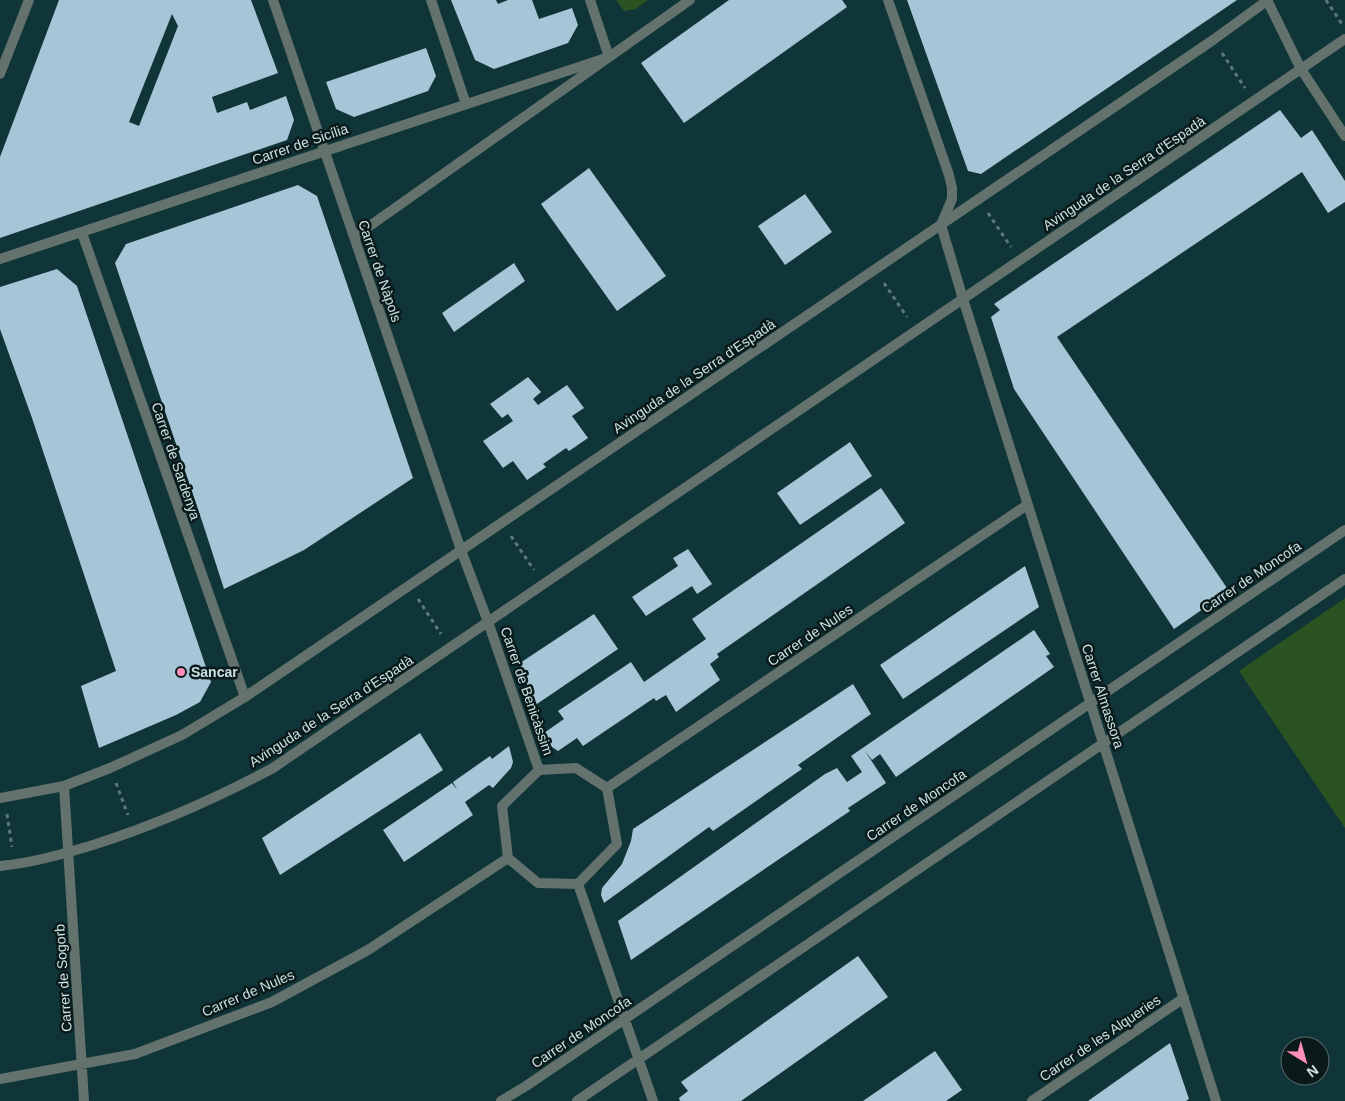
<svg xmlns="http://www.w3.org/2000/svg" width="1345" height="1101" viewBox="0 0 1345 1101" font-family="Arial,sans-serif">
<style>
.green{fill:#2b5321}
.building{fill:#a6c6d8;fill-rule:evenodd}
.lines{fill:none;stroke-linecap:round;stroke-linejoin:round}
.path{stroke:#5a797b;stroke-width:3;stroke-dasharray:4 4;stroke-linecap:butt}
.minor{stroke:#63726c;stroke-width:10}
.tertiary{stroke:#63726c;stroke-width:10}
.poi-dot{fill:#ff8eba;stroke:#0a1a1b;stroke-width:2}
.labels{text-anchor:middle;stroke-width:5;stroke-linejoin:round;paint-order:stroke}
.street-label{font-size:14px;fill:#cde1e2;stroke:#0a1a1b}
.poi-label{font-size:14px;font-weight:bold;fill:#cde1e2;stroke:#0a1a1b;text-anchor:start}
</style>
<rect width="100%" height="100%" fill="#0f3538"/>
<path class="green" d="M 616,0 L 648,0 L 636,9 L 624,11 Z
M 1345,598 L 1345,828 L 1239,671 Z"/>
<path class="building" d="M 59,0 L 251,0 L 278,73 L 212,97 L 217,113 L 247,102 L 250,110 L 286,96 L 294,120 L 287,140 L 0,238 L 0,157 ZM 172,14 L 178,26 L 139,126 L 129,122 Z
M 451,0 L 496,0 L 498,4 L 508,0 L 532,0 L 539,19 L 572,8 L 578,25 L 568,43 L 494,69 L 475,60 Z
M 729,0 L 842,0 L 847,7 L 684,123 L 641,63 Z
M 907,0 L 1237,0 L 981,174 L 968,171 Z
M 426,48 L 436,76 L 428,91 L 354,117 L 336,109 L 326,82 Z
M 1280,110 L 1301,138 L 1312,130 L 1345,181 L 1345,202 L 1328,213 L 1302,172 L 1057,337 L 1229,591 L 1174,629 L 1014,389 L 991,317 L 1000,310 L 994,304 Z
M 589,168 L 666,276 L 617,311 L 541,204 Z
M 298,185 L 317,196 L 413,478 L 304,550 L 224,589 L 204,527 L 115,263 L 126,244 Z
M 805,194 L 832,232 L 785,265 L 758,226 Z
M 514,263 L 525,281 L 454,332 L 442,313 Z
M 57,269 L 77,286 L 211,682 L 200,702 L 176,715 L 99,748 L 81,686 L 116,671 L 32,418 L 0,329 L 0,287 Z
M 528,377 L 541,392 L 533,399 L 538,405 L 567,385 L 584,408 L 572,416 L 588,438 L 569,451 L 566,448 L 543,464 L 546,467 L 527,480 L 513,461 L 503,468 L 483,441 L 513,421 L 508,414 L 502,418 L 490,404 Z
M 850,442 L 872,476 L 800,525 L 777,493 Z
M 881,488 L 905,523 L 717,654 L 719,657 L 710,664 L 720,680 L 676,712 L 666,695 L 656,701 L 654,698 L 583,746 L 577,738 L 558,751 L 549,745 L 544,733 L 564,719 L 558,711 L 631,662 L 644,682 L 706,639 L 692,619 Z
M 688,549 L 712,584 L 697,594 L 692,586 L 646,616 L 632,597 L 678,566 L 673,558 Z
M 1025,566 L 1039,607 L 903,699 L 880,665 Z
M 594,614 L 618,649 L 534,706 L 520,663 Z
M 1034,630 L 1050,654 L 1046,656 L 1054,667 L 896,777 L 880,754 L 872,760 L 865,751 L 886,783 L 848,808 L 850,811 L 631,960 L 618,921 L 825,774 L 837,768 L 847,782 L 862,772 L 851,756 Z
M 853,684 L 871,714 L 798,765 L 802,769 L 713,831 L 709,827 L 604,903 L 601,895 L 602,888 L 622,864 L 631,841 L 633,829 Z
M 420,733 L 443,770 L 280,875 L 262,838 Z
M 509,746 L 513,762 L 511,768 L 493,788 L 489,785 L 465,802 L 473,815 L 404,862 L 383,830 L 452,783 L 457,790 L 453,782 L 490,756 L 492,759 Z
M 858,956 L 888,997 L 741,1101 L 680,1101 L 679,1098 L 688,1091 L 681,1082 Z
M 1170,1043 L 1189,1099 L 1186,1101 L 1088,1101 Z
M 935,1051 L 962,1090 L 946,1101 L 863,1101 Z"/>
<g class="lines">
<path class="path" d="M 1326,0 L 1342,24
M 1222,53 L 1245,88
M 988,213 L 1011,247
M 884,283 L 907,317
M 511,536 L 534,570
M 418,599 L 441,634
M 116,783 L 128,815
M 7,814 L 12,847"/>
<path class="minor" d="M 273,0 L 461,550 L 488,622 L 539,770
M 431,0 L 466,104
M 590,0 L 609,57
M 888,0 L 949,175 L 952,188 L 952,199 L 941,225 L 963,299 L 1216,1101
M 1267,0 L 1301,69 L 1345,136
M 82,233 L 245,697
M 354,237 L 690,0
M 0,259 L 609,57
M 576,768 L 607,788 L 617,844 L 578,884 L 538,883 L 508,858 L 502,806 L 539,770 Z
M 64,786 L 84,1101
M 607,788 L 1027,505
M 578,884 L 653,1101
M 0,1079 L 135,1054 L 272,1002 L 368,950 L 508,858
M 501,1101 L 526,1086 L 1345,530
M 577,1101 L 1345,579
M 1032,1101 L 1184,998"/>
<path class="tertiary" d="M 0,74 L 29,0
M 0,798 L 64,786 L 110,768 L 182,735 L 245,697 L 1213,40 L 1268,0
M 0,866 C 32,863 63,854 93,845 C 156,825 215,799 273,768 L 1345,39"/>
</g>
<circle class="poi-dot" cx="181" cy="672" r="5"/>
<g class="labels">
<g class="street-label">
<text transform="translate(300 144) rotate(-19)" y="5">Carrer de Sicília</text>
<text transform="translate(1124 173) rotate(-34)" y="5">Avinguda de la Serra d'Espadà</text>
<text transform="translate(380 271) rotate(71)" y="5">Carrer de Nàpols</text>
<text transform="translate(694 376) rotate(-34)" y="5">Avinguda de la Serra d'Espadà</text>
<text transform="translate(176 461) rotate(71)" y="5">Carrer de Sardenya</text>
<text transform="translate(1251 577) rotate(-34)" y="5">Carrer de Moncofa</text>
<text transform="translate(810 635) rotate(-34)" y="5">Carrer de Nules</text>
<text transform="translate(527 691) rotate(71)" y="5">Carrer de Benicàssim</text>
<text transform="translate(1103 696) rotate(72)" y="5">Carrer Almassora</text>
<text transform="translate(331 711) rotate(-33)" y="5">Avinguda de la Serra d'Espadà</text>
<text transform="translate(916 805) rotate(-34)" y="5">Carrer de Moncofa</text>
<text transform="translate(63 978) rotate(-94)" y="5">Carrer de Sogorb</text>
<text transform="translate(248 993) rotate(-23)" y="5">Carrer de Nules</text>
<text transform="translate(581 1032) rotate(-34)" y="5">Carrer de Moncofa</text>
<text transform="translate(1100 1038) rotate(-34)" y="5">Carrer de les Alqueries</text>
</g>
<g class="poi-label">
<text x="191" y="677">Sancar</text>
</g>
</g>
<g transform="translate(1305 1061) rotate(143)"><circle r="24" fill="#0a1a1b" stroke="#586a6b"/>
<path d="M0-4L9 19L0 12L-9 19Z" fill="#ff8eba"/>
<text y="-8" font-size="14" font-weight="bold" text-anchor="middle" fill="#cde1e2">N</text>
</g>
</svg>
